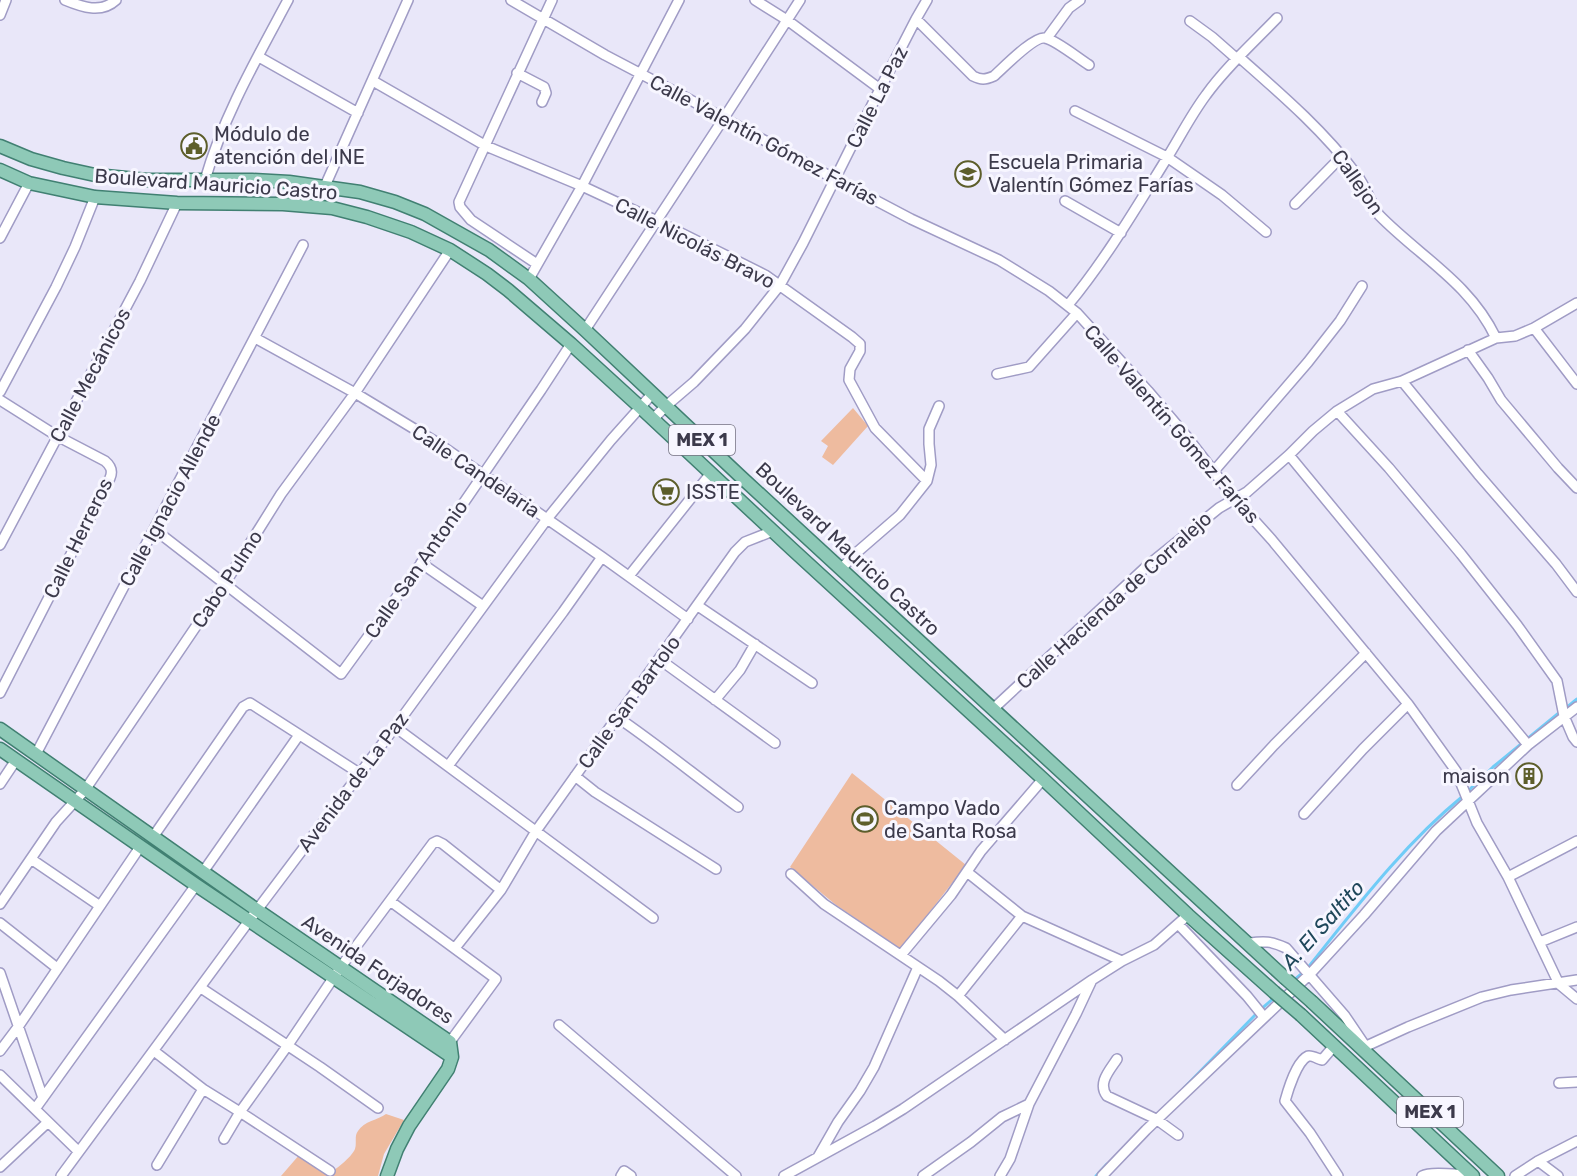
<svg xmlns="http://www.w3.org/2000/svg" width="1577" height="1176" viewBox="0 0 1577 1176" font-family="Rubik,sans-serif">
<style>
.green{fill:#eebb9f}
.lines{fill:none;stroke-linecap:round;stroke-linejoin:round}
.stream{stroke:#70ccf7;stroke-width:3}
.minor-casing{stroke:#a09cc5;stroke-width:12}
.major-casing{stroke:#418072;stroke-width:15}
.minor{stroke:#fff;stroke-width:9}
.major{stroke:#8ec9b7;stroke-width:12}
.major-bridge-casing{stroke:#418072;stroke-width:15;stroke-linecap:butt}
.major-bridge{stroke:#8ec9b7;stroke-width:12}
.labels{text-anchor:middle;stroke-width:6;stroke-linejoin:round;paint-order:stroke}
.shield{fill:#f7f6ff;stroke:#747281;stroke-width:1.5}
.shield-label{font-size:18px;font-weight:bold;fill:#3c3a4b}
.street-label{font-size:20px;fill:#3c3a4b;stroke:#f7f6ff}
.poi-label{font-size:20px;fill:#3c3a4b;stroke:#f7f6ff;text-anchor:start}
.water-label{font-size:21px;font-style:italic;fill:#1f475a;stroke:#f7f6ff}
</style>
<rect width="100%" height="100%" fill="#e9e7f9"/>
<path class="green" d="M 853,408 L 868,426 L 833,465 L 822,457 L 828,446 L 821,441 Z
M 852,773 L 966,865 L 901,949 L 836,905 L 790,867 Z
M 386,1114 L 404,1120 L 384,1154 L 378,1176 L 281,1176 L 300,1154 L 327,1175 C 335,1170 351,1158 355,1149 C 357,1143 354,1136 358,1131 C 364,1121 378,1120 386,1114 Z"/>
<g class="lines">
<path class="stream" d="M 1566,708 L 1577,699
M 1468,791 L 1493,767 L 1560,712
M 1293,981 L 1306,970 C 1355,909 1402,846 1463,796
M 1184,1088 L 1259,1011 L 1275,997
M 1096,1176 L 1107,1164"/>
<g class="minor-casing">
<path id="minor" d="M 65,0 C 82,7 101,14 116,0
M 511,0 L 605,55 L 685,97 L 835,179 L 911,219 L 999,260 L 1049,291 L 1077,313 L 1148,391 L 1187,437 L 1235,499 L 1272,540 L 1408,704 L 1456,771 L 1477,823 L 1508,877 L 1559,984 L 1577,999
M 755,0 L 787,20 L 880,89
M 0,15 L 6,0
M 916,19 L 973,76 C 981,80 985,80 994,76 C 1003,68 1034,36 1045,38 C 1056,40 1079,59 1089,65
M 1190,21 L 1212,37 L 1237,59
M 1047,38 L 1069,8 L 1080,0
M 259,57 L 358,113
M 1239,57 C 1281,94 1323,130 1357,175 C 1366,187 1370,202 1379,215 C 1420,257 1469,282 1496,338
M 517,73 L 544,87 L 546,93 L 542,102
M 373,81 L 486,146 L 582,186 L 657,221 L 765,275 L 852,337 L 860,344 L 860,351 L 850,369 L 849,380 L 875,428 L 927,481
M 1075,111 L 1167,157 L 1222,195 L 1266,232
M 205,180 C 223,117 257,58 288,0
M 325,186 L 408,0
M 1065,201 L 1121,233
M 1295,204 L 1342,156
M 0,238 L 29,183
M 537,264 L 471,220 L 460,207 L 459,202 L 552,0
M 529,279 L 582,186 L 679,0
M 1068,305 C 1106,259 1136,208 1167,158 C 1180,137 1191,115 1206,95 C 1226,67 1253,43 1277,18
M 1534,328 L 1577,384
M 585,330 L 724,118 L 800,0
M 255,338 L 355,393 L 436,442 L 602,557 L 688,619
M 1468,350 L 1488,378 L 1501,400 L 1558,468 L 1577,488
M 997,374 L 1029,367 L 1077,313
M 1402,381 L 1478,474 L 1556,564 L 1577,592
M 0,392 L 56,287 L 75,247 L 95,197
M 0,400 L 57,436 L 105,461 C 111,466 113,471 110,478 L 0,693
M 1337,411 L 1389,468 L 1461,554 L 1517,625 L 1557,681 L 1564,716 L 1573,737 L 1577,742
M 653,419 L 666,406 L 694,382 L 745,329 L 780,285 L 803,243 L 880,89 L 916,19 L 927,0
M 1289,455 L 1528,745
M 1214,471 L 1308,362 L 1340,321 L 1362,286
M 154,529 L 341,674 L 441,536 L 541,390 L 571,344
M 0,545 L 140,281 L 177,203
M 421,563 L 483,606
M 842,568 L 855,554 L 900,515 L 927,481 L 931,465 L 929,444 L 929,429 L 939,406
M 629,576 L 711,473
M 698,606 L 812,683
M 659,659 L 775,743
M 715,700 L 740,670 L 755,644
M 993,709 L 1147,566 L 1219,508 L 1247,492 L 1289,455 L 1313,431 L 1337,411 L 1373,389 L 1402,381 L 1496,338 L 1515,336 L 1534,328 L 1577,303
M 617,717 C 658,745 697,777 738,807
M 395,727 L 653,918
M 36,754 L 303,245
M 448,766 L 563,612 L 602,557
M 575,776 L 595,792 L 716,869
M 0,784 L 16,760
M 1237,785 L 1274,745 L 1366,653
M 1304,814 L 1363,749 L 1408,704
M 153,837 L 243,707 L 250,703 L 359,773
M 31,859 L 100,906
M 203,872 L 299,735
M 967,872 L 1022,916 L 1122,961
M 791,874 L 824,904 L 939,981 L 958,996 L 1005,1040
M 1508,877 L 1577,841
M 390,901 L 496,979 L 447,1046
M 0,904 L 56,822 L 85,790 L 224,585 L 281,494 L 355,393 L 450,250
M 0,923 L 57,968
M 1178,924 L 1247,996 L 1264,1017
M 1540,942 L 1577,927
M 1248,943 C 1265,941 1271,941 1286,948 L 1345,1016 L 1366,1047
M 455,948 L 501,890 L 536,831 L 735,552 L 745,542 L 773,531
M 901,955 L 951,895 L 981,851 L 1043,779
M 0,973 L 43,1098
M 201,988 L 320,1067 L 378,1108
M 958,996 L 1022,916
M 559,1025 L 736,1176
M 1334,1046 L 1322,1060 C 1318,1059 1312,1055 1308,1056 C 1297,1061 1288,1090 1285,1101 L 1310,1133 L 1338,1176
M 1362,1048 L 1408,1027 L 1482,997 L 1511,990 L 1577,980
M 0,1051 L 18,1027 L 140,847
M 154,1051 L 203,1089 L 240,1112 L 330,1171
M 1117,1059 C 1110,1070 1097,1083 1107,1096 L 1156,1119 L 1178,1135
M 0,1075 L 78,1151
M 1559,1083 L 1577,1082
M 35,1109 L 196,885
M 224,1139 L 240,1112 L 288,1045 L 340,968 L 433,843 L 437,841 L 443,844 L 501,890
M 818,1157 L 838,1122 L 860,1091 L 874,1067 L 918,967
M 1538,1161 L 1558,1176
M 157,1165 L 203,1089
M 0,1167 L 48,1122
M 61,1176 L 257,910 L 395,727 L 547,519 L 611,440 L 653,393
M 621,1176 L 624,1171 L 631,1176
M 784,1176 L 875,1126 L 903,1109 L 1092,980 L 1122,961 L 1154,945 L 1188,915
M 923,1176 L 971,1142 L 1002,1117 L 1029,1104
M 1000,1176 L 1010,1159 L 1029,1104 L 1076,1014 L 1091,982
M 1102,1176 L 1146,1130 L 1310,974 L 1364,915 L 1436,831 L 1528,745 L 1577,707
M 1422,1176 C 1432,1171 1459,1175 1472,1175
M 1515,1176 L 1538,1161 L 1577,1141"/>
</g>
<g class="major-casing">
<path id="major" d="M 0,146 L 31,159 L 63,168 L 95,175 L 147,180 L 252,180 L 289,182 L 360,192 L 395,202 L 425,214 L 489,250 L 529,279 L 585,330 L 740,476 L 1285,978
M 0,170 L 29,183 L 95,197 L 177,203 L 283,204 L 332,208 L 367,217 L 411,232 L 450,250 L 487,274 L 508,290 L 571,344 L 640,407 L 792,549 L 1043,779 L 1188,915 L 1274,992
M 0,729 L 257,910 L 450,1042 L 452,1057 L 448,1069 L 409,1126 L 397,1149 L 387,1176
M 0,749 L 196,885 L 452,1057
M 1312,1002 L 1498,1176
M 1301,1015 L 1473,1176"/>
</g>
<use href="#minor" class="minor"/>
<use href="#major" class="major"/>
<g class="major-bridge-casing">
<path id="major-bridge" d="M 1285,978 L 1312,1002
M 1274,992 L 1301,1015"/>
</g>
<use href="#major-bridge" class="major-bridge"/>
</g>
<defs>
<g id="civic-ring" transform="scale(1.35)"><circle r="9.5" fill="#f7f6ff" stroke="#5d5e2b" stroke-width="1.5"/><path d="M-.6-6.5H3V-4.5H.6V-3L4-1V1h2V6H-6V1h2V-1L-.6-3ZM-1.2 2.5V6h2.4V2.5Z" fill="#5d5e2b"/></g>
<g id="school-ring" transform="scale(1.35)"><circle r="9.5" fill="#f7f6ff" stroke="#5d5e2b" stroke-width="1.5"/><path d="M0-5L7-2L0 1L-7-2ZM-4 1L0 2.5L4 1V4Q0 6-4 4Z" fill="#5d5e2b"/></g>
<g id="supermarket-ring" transform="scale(1.35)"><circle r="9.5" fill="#f7f6ff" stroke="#5d5e2b" stroke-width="1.5"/><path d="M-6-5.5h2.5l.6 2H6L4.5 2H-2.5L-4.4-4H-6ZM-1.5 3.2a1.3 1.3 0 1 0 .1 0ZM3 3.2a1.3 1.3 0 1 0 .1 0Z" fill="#5d5e2b"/></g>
<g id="building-ring" transform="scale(1.35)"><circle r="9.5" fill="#f7f6ff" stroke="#5d5e2b" stroke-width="1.5"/><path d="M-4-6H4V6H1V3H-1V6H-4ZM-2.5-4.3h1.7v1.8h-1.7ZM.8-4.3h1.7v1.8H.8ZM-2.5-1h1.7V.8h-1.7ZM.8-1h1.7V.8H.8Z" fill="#5d5e2b"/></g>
<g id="stadium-ring" transform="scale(1.35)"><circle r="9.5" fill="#f7f6ff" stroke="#5d5e2b" stroke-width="1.5"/><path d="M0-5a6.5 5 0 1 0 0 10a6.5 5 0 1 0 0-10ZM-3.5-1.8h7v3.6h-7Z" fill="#5d5e2b"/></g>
</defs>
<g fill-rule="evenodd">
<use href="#civic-ring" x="194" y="146"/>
<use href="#school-ring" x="968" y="174"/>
<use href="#supermarket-ring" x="666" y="492"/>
<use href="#building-ring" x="1529" y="776"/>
<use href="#stadium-ring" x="865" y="819"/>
</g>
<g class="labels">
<g class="shield">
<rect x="669" y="425" width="66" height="30" rx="4.5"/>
<rect x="1397" y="1097" width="66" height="30" rx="4.5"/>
</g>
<g class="shield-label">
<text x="702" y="446">MEX 1</text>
<text x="1430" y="1118">MEX 1</text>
</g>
<g class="street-label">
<text transform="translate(877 97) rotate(-63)" y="7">Calle La Paz</text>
<text transform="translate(764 140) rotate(28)" y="7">Calle Valentín Gómez Farías</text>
<text transform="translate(1358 182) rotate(55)" y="7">Callejon</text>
<text transform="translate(216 184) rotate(4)" y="7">Boulevard Mauricio Castro</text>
<text transform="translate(695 243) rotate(27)" y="7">Calle Nicolás Bravo</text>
<text transform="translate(90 375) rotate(-62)" y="7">Calle Mecánicos</text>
<text transform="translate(1172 424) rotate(49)" y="7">Calle Valentín Gómez Farías</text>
<text transform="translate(476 471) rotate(34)" y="7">Calle Candelaria</text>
<text transform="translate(170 500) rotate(-62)" y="7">Calle Ignacio Allende</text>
<text transform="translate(78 538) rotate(-64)" y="7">Calle Herreros</text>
<text transform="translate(848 549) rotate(43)" y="7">Boulevard Mauricio Castro</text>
<text transform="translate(416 569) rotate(-55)" y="7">Calle San Antonio</text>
<text transform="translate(227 579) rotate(-57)" y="7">Cabo Pulmo</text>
<text transform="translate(1114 600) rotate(-42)" y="7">Calle Hacienda de Corralejo</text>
<text transform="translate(629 702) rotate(-54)" y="7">Calle San Bartolo</text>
<text transform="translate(353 782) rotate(-53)" y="7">Avenida de La Paz</text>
<text transform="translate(378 969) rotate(34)" y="7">Avenida Forjadores</text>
</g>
<g class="poi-label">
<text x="214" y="141">Módulo de<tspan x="214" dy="23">atención del INE</tspan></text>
<text x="988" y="169">Escuela Primaria<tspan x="988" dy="23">Valentín Gómez Farías</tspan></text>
<text x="686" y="499">ISSTE</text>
<text x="1510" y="783" text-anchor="end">maison</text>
<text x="884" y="815">Campo Vado<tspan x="884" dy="23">de Santa Rosa</tspan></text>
</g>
<g class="water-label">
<text transform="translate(1323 925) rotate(-48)" y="7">A. El Saltito</text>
</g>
</g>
</svg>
